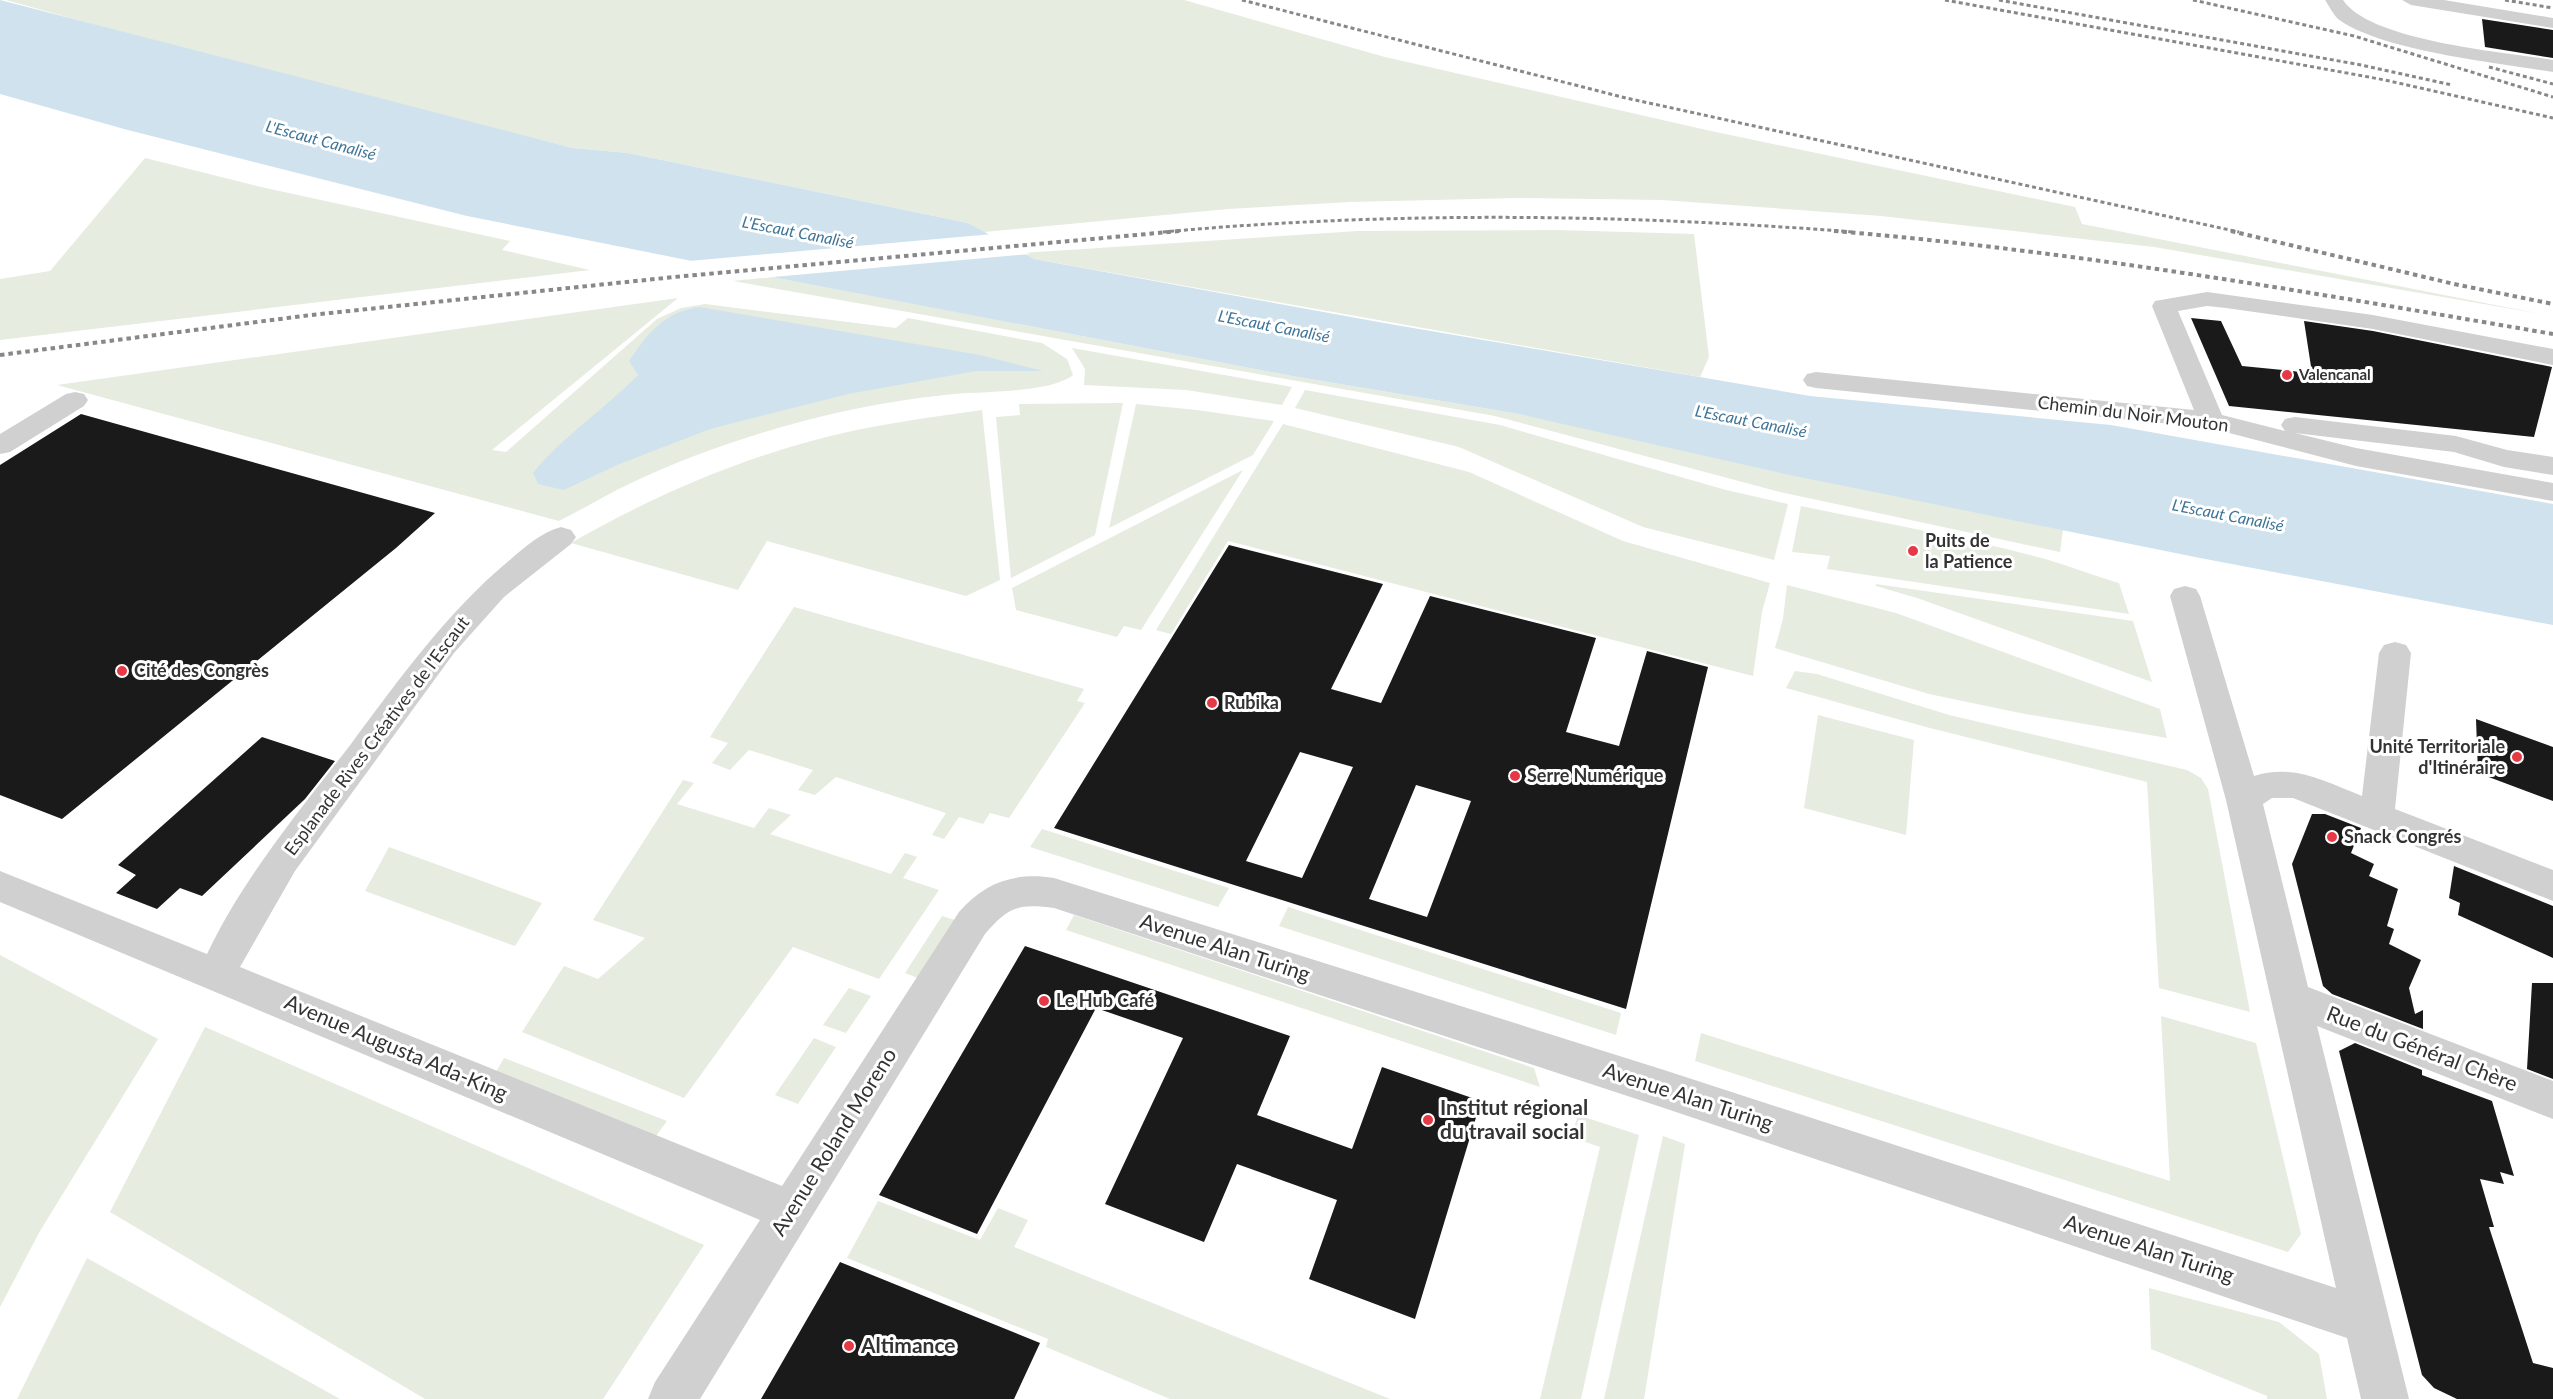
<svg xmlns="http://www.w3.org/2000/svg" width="2553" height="1399" viewBox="0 0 2553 1399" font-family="Lato,sans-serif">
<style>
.green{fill:#e6ecdf}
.water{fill:#cfe2ee}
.pier{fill:#fff}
.building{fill:#1a1a1a;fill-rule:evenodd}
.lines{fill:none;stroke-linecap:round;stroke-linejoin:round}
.minor{fill:#d0d0d0;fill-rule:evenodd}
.rail-far1{stroke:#888;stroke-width:3;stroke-dasharray:4 3;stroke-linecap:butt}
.rail{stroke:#888;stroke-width:4;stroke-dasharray:4.5 4;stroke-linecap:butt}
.poi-dot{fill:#e63946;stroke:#fff;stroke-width:2}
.labels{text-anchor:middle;stroke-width:6;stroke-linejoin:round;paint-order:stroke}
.far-poi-label{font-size:15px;font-weight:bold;fill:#333;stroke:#fff;text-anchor:start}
.far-water-label{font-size:16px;font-style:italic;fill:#3f7597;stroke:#fff}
.street-label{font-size:18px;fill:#333;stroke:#fff}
.poi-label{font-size:18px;font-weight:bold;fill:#333;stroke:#fff;text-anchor:start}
.near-street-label{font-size:21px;fill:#333;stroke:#fff}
.near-poi-label{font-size:21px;font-weight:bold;fill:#333;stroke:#fff;text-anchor:start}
</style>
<rect width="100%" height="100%" fill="#fff"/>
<path class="green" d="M 6,0 L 1184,0 L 1385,57 L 1711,131 L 2075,207 L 2082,224 L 2541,314 L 2154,247 L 1881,216 L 1662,200 L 1517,198 L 1350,202 L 1228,209 L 984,232 L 968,223 L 628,153 L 573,148 L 178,48 Z
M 145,158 L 261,187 L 510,241 L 502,250 L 590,270 L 0,340 L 0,279 L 50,271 Z
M 1557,230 L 1694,234 L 1709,357 L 1700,377 L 1034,259 L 1022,253 L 1358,231 Z
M 772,277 L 1292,376 L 1519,414 L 2063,530 L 2060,552 L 1780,492 L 1495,416 L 733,281 Z
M 678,298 L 492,450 L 506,452 L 657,319 L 681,308 L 705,304 L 896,328 L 908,318 L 1042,343 L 1067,359 L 1073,375 C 1049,394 977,391 945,395 C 843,405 723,439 631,483 C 606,495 583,509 559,521 L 57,385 Z
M 1072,348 L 1292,387 L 1282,405 L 1186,390 L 1084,385 L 1085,369 Z
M 1305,390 L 1500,425 L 1726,490 L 1788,504 L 1774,560 L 1643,527 L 1459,447 L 1295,408 Z
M 1123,403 L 1095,535 L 1011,578 L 996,417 L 1020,415 L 1019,404 Z
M 1136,404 L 1197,410 L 1274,421 L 1253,455 L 1109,528 Z
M 982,410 L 1000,580 L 966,596 L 767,541 L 738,590 L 571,543 C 648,499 729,463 815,440 C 870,425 926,418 982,410 Z
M 1283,424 L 1469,472 L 1623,541 L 1770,583 L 1762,612 L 1753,676 L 1228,541 L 1171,634 L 1156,630 Z
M 1243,470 L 1141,630 L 1124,626 L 1117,637 L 1016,610 L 1012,588 Z
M 1801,506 C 1882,523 1965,537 2045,559 C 2070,566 2094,576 2119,583 L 2129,614 L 1827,569 L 1830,556 L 1792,552 Z
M 1876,584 L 2133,621 L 2152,682 L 1917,598 L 1876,586 Z
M 1787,585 L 1896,613 L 2160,709 L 2167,738 L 2020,713 L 1929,694 L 1775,648 L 1783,619 Z
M 794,607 L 1084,689 L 1077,701 L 1085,703 L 1009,818 L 990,813 L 983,824 L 959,817 L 944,839 L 932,835 L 946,813 L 836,777 L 815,795 L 798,790 L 813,770 L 749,750 L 730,770 L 712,763 L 728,743 L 710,737 Z
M 1795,671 L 1817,674 L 1949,715 L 2187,770 L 2201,778 L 2208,789 L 2250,1012 L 2159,988 L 2147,782 L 1926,727 L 1786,688 Z
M 1818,715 L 1914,740 L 1906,835 L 1804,808 Z
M 683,780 L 694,783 L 677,804 L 754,828 L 769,808 L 791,815 L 770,834 L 891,874 L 905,853 L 917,857 L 903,878 L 939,890 L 879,979 L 793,947 L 684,1098 L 522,1032 L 564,966 L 598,979 L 645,938 L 593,920 Z
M 1042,829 L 1229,888 L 1218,907 L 1030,847 Z
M 389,847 L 542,903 L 515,946 L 365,891 Z
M 1288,907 L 1621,1013 L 1616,1035 L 1279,926 Z
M 1074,915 L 1534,1068 L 1540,1087 L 1066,930 Z
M 942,916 L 955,920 L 918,978 L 905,973 Z
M 0,955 L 158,1039 L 40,1231 L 0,1307 Z
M 849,988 L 871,996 L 846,1033 L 823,1025 Z
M 2161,1016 L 2256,1043 L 2301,1234 L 2288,1252 L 1695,1061 L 1701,1033 L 2170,1181 Z
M 205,1027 L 704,1245 L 603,1399 L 425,1399 L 110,1212 Z
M 814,1038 L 836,1047 L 798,1104 L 775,1095 Z
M 504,1058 L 667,1121 L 656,1136 L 496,1072 Z
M 1578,1115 L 1639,1135 L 1581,1399 L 1540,1399 L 1600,1147 L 1571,1137 Z
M 1663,1136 L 1685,1144 L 1644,1399 L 1604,1399 Z
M 878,1201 L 980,1240 L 998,1208 L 1028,1220 L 1014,1247 L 1390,1399 L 1170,1399 L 1046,1347 L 1048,1339 L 847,1258 Z
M 87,1258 L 340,1399 L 17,1399 Z
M 2149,1288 L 2279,1322 L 2319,1354 L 2327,1399 L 2267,1399 L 2267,1396 L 2151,1349 Z"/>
<path class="water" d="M 0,0 L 573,148 L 628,153 L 968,223 L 1034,259 L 1384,323 L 1810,396 L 2111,425 L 2553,504 L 2553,625 L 2195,557 L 1785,474 L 1519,414 L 1292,376 L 782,279 L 467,216 L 124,129 L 0,94 Z
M 699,307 L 980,355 L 1043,371 L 976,371 L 848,394 L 710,429 L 617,465 L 564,490 L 538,484 L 533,473 C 563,436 605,409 638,375 L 629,361 C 647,334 664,312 699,307 Z"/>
<path class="pier" d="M 993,234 L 1030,254 L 761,278 L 678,262 Z"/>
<path class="building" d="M 2482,19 L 2553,30 L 2553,58 L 2485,47 Z
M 2191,318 L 2221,321 L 2242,366 L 2312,373 L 2304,321 L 2373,331 L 2552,367 L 2534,437 L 2229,406 Z
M 81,414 L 435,513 L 396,548 L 62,819 L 0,795 L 0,465 Z
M 1229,545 L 1383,584 L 1331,689 L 1381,703 L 1430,596 L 1596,638 L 1566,732 L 1619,746 L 1647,651 L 1708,667 L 1626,1009 L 1054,828 ZM 1300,752 L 1353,767 L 1302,878 L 1246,861 ZM 1416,785 L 1471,801 L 1427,917 L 1369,899 Z
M 2476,719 L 2553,747 L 2553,801 L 2478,773 Z
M 262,737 L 335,761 L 305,799 L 202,896 L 180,888 L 157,909 L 116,893 L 136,875 L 118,865 Z
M 2312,814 L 2325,814 L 2361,828 L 2351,853 L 2374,864 L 2369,876 L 2398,889 L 2387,926 L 2394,929 L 2389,944 L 2421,960 L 2409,988 L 2415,1014 L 2423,1010 L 2423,1029 L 2332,994 L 2323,986 L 2292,864 Z
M 2454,866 L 2553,906 L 2553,958 L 2458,915 L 2460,903 L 2449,898 Z
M 1025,946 L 1290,1036 L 1257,1115 L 1352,1149 L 1382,1067 L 1481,1101 L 1415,1319 L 1309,1279 L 1337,1200 L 1237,1164 L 1204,1242 L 1105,1204 L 1183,1038 L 1096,1008 L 977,1234 L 879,1195 Z
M 2532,983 L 2553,983 L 2553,1079 L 2527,1069 Z
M 2355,1043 L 2422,1070 L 2422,1075 L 2492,1101 L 2514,1176 L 2500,1172 L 2504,1184 L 2480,1179 L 2494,1227 L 2489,1227 L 2533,1363 L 2553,1368 L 2553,1399 L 2457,1399 L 2434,1388 L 2422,1375 L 2339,1051 Z
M 840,1262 L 1040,1343 L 1014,1399 L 761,1399 Z"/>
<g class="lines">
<path class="minor" d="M 2325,0 L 2343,0 C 2370,41 2504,52 2553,60 L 2553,72 C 2499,63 2381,51 2338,19 C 2333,14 2329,6 2325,0 Z
M 2402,0 L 2444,0 L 2553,18 L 2553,28 L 2411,5 Z
M 2207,292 L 2373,315 L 2553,349 L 2553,365 L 2373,329 L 2226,308 L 2207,306 L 2178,311 L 2222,415 L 2285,431 L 2281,425 L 2285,419 L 2295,417 L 2456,436 L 2507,450 L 2553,457 L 2553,475 L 2504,467 L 2454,452 L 2295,433 L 2356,448 L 2553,483 L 2553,501 L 2356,466 L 2210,428 L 1816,388 L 1807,386 L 1803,380 L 1807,374 L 1816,372 L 2194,410 L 2152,306 L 2155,301 Z
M 75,392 L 84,394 L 88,400 L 84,406 L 10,452 L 0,454 L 0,434 L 66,394 Z
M 561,527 L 571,530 L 576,537 L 571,544 L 504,597 L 454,653 L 295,871 L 240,967 L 782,1186 L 959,912 C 985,882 1015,872 1054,878 L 1664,1070 L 2336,1288 L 2226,800 L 2170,596 L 2174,589 L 2185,586 L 2196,589 L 2200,596 L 2254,776 C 2293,763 2326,782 2362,796 L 2379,653 L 2384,645 L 2395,642 L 2406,645 L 2411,653 L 2395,809 L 2553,870 L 2553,901 L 2293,798 L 2272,798 L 2263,804 L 2308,987 L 2553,1081 L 2553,1119 L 2317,1026 L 2409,1399 L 2361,1399 L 2347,1338 L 1664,1108 L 1054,908 C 1019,903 1008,907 985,934 L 700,1399 L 648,1399 L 655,1382 L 760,1220 L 0,902 L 0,871 L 207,954 C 243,878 300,810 351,744 C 400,678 448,611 511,559 C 526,546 542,532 561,527 Z"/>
<path class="rail-far1" d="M 1242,0 L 1626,98 L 2239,232
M 1945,0 L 2385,80 L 2553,118
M 1999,0 L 2361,65 L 2452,85
M 2193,0 L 2354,36 L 2553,97
M 2505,0 L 2553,8
M 2489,67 L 2553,84
M 1163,232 C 1393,211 1623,214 1853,232"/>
<path class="rail" d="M 1834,231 C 2076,251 2314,293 2553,334
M 2231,231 L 2454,284 L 2553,304
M 0,355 L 311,315 L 674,277 L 1180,231"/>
</g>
<g class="poi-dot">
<circle cx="2287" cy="375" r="6"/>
<circle cx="1913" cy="551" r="6"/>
<circle cx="122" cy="671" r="6"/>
<circle cx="1212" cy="703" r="6"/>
<circle cx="2517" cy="757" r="6"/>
<circle cx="1515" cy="776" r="6"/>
<circle cx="2332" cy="837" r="6"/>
<circle cx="1044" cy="1001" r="6"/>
<circle cx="1428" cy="1120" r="6"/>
<circle cx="849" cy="1346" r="6"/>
</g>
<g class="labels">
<g class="far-poi-label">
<text x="2299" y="380">Valencanal</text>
</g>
<g class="far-water-label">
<text transform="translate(321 140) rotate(15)" y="6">L'Escaut Canalisé</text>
<text transform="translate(798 232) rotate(11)" y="6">L'Escaut Canalisé</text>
<text transform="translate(1274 326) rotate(11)" y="6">L'Escaut Canalisé</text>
<text transform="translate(1751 421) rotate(11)" y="6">L'Escaut Canalisé</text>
<text transform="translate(2228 515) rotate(11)" y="6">L'Escaut Canalisé</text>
</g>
<g class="street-label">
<text transform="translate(2133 414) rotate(7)" y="6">Chemin du Noir Mouton</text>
<text transform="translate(377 736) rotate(-53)" y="6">Esplanade Rives Créatives de l'Escaut</text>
</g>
<g class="poi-label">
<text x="1925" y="547">Puits de<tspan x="1925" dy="21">la Patience</tspan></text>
<text x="134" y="677">Cité des Congrès</text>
<text x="1224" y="709">Rubika</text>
<text x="2505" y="753" text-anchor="end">Unité Territoriale<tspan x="2505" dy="21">d'Itinéraire</tspan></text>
<text x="1527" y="782">Serre Numérique</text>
<text x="2344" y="843">Snack Congrés</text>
<text x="1056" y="1007">Le Hub Café</text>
</g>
<g class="near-street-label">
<text transform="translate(1225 948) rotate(18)" y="7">Avenue Alan Turing</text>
<text transform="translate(396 1048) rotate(23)" y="7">Avenue Augusta Ada-King</text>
<text transform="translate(2422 1049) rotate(21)" y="7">Rue du Général Chère</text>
<text transform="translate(1688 1097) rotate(18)" y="7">Avenue Alan Turing</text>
<text transform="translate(834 1142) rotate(-58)" y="7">Avenue Roland Moreno</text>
<text transform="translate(2149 1249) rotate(18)" y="7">Avenue Alan Turing</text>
</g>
<g class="near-poi-label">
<text x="1440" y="1115">Institut régional<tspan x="1440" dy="24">du travail social</tspan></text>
<text x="861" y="1353">Altimance</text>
</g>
</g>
</svg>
